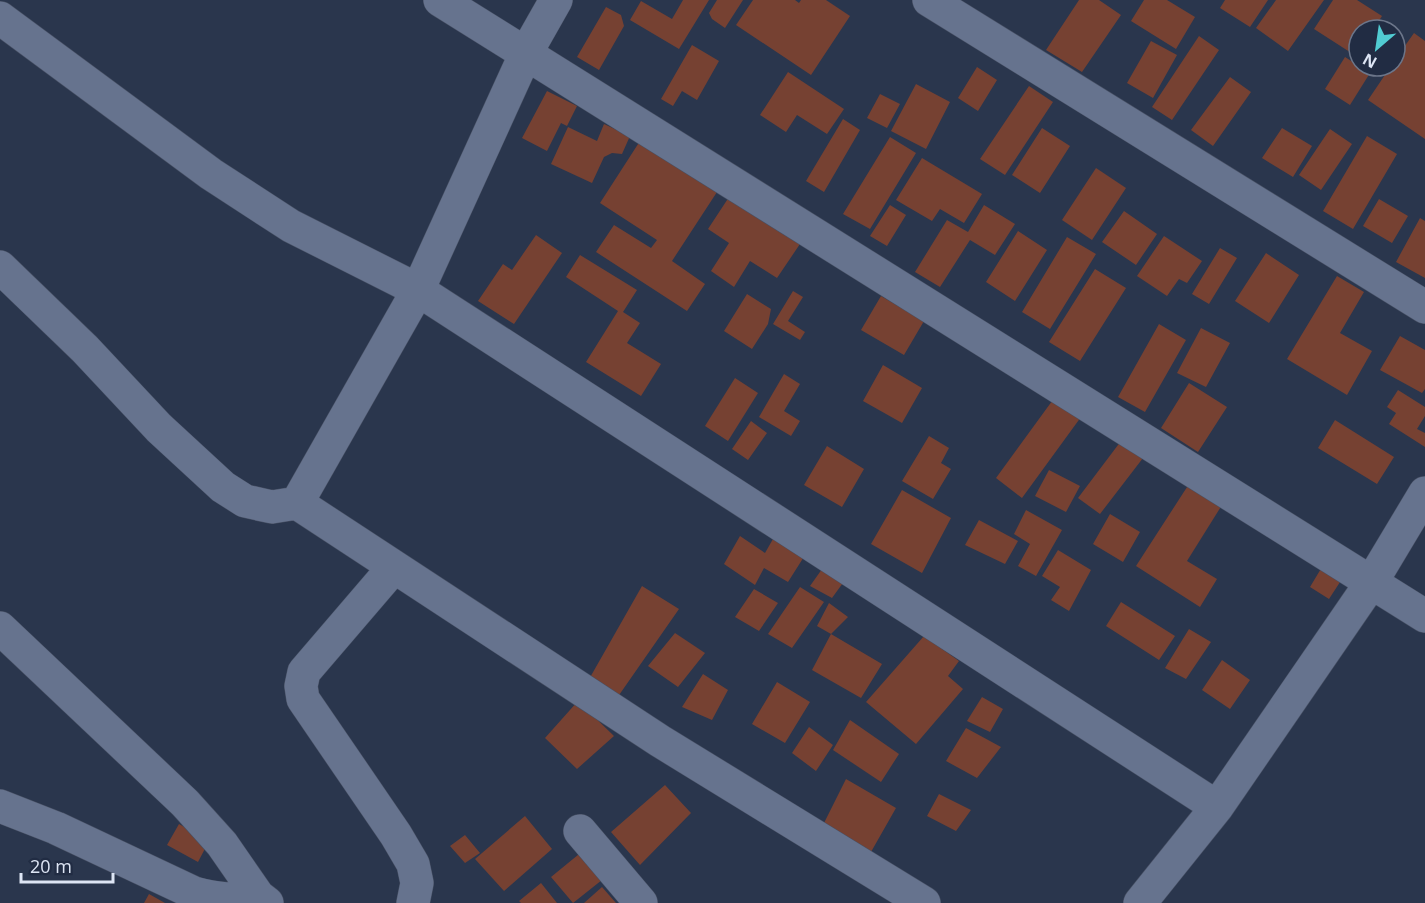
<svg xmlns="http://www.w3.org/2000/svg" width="1425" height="903" viewBox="0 0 1425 903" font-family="'Open Sans',sans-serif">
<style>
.building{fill:#764132}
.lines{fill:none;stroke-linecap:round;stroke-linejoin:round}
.street-casing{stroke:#485165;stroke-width:34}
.street{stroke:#66738e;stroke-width:33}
</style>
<rect width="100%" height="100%" fill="#2a364d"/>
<path class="building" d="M 683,0 L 709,0 L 679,49 L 630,20 L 641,1 L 672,19 Z
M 717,0 L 743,0 L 725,28 L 712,19 L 709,13 Z
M 753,0 L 795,0 L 799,3 L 801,0 L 826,0 L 850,16 L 811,75 L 736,25 Z
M 1079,0 L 1099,0 L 1121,15 L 1082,72 L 1046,50 Z
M 1144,0 L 1167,0 L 1195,17 L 1176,49 L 1131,21 Z
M 1225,0 L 1268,0 L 1250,27 L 1220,8 Z
M 1276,0 L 1324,0 L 1288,51 L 1256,28 Z
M 1333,0 L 1357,0 L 1382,16 L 1373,30 L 1359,30 L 1359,51 L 1356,56 L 1314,29 Z
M 606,7 L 621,15 L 624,26 L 599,70 L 577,57 Z
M 1414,33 L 1425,41 L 1425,139 L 1368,100 L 1391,66 L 1395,66 L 1395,60 Z
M 1199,36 L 1219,50 L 1172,120 L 1152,107 Z
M 1151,41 L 1177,55 L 1153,98 L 1127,83 Z
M 692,45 L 719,61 L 697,100 L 682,91 L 673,106 L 661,99 Z
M 1345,57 L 1370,73 L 1350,105 L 1325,89 Z
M 977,67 L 997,80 L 978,111 L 958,98 Z
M 788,72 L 844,109 L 827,134 L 797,115 L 786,132 L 760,115 Z
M 1230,77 L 1251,92 L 1213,146 L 1191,130 Z
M 916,84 L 950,102 L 926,149 L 891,131 Z
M 1029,86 L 1053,102 L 1005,175 L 980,159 Z
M 547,91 L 577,106 L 567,126 L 561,123 L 547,151 L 522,138 Z
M 880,94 L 900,104 L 887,128 L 867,118 Z
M 843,119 L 860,130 L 824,192 L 806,181 Z
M 604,124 L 630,136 L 622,154 L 612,153 L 604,157 L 592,183 L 551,164 L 568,127 L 597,141 Z
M 1042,128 L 1070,146 L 1040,193 L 1012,175 Z
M 1282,128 L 1312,146 L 1293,177 L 1262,158 Z
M 1330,129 L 1352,144 L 1321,190 L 1299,175 Z
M 1367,136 L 1397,154 L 1353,229 L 1323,211 Z
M 890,137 L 916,153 L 870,229 L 843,214 Z
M 640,141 L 717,192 L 672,261 L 705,284 L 687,311 L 596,252 L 614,225 L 651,248 L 657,240 L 600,203 Z
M 922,158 L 982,194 L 964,223 L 940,209 L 932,221 L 896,200 Z
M 1096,168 L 1126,188 L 1092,240 L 1062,220 Z
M 731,194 L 802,241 L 777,278 L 750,261 L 734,287 L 711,271 L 729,243 L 708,229 Z
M 1379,199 L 1408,216 L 1392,243 L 1363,226 Z
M 890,205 L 906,215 L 887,246 L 870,236 Z
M 984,205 L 1015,224 L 995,255 L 970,240 L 940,287 L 915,272 L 947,220 L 968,232 Z
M 1124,211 L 1157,234 L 1136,265 L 1102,242 Z
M 1420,218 L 1425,221 L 1425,278 L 1396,262 Z
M 1018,231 L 1047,250 L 1015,301 L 986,282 Z
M 536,235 L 562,253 L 514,324 L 478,301 L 503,264 L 512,270 Z
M 1164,236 L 1202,261 L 1187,283 L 1179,279 L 1167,296 L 1137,276 Z
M 1067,237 L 1096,254 L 1050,329 L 1022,312 Z
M 1220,248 L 1237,258 L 1209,304 L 1192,294 Z
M 1266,253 L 1299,275 L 1269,323 L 1235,301 Z
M 580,255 L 637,290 L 623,312 L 640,323 L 627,343 L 661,364 L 641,396 L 586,362 L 618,311 L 566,277 Z
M 1095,269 L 1126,288 L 1080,361 L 1049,342 Z
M 1337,276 L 1364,292 L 1340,333 L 1372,351 L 1347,395 L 1287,359 Z
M 793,291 L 803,297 L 788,321 L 805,332 L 800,340 L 773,324 Z
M 747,294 L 771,309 L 768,324 L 752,349 L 724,331 Z
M 881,296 L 924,321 L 904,355 L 861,330 Z
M 1159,324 L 1186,340 L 1145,412 L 1118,397 Z
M 1201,328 L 1230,343 L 1206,387 L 1177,373 Z
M 1400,336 L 1425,350 L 1425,389 L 1422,393 L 1380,370 Z
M 883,365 L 922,388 L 902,423 L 863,401 Z
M 784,374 L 800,384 L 784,411 L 800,421 L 791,436 L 759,417 Z
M 735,378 L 758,393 L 728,441 L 705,426 Z
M 1189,383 L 1227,407 L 1198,452 L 1161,428 Z
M 1398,390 L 1425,407 L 1425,416 L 1417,429 L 1425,433 L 1425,447 L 1389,424 L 1396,413 L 1387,407 Z
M 1055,397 L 1081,417 L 1022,498 L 996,478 Z
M 1335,420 L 1394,457 L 1377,484 L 1318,448 Z
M 751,421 L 767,433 L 748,460 L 732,449 Z
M 929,436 L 949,448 L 941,463 L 951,469 L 933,499 L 902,481 Z
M 1121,441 L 1143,458 L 1100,514 L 1078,498 Z
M 827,446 L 864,469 L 842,507 L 804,485 Z
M 1049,470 L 1080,486 L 1066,512 L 1035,496 Z
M 1189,484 L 1222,505 L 1187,561 L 1217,579 L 1200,607 L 1136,566 Z
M 902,490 L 951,518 L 922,573 L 871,544 Z
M 1026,510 L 1062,530 L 1036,576 L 1018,566 L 1030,544 L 1014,534 Z
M 1110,514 L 1140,532 L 1123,562 L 1093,544 Z
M 979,520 L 1018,541 L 1005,564 L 965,545 Z
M 777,532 L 807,552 L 788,582 L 764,568 L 755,585 L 724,564 L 740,536 L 765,553 Z
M 1058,550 L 1091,570 L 1069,611 L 1051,600 L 1060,587 L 1042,576 Z
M 827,562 L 848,576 L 832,598 L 810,586 Z
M 1322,567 L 1342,579 L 1329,599 L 1310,587 Z
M 642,586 L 679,609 L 617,698 L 588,681 Z
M 800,587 L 824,602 L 792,648 L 768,634 Z
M 754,589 L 778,603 L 759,631 L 735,617 Z
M 1121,602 L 1175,636 L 1159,660 L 1106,626 Z
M 829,603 L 848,617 L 831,634 L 817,626 Z
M 1189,629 L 1211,642 L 1186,679 L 1165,668 Z
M 675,633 L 705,653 L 678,687 L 648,666 Z
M 831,634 L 882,664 L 861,698 L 812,670 Z
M 924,636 L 959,661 L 948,676 L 963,689 L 916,744 L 866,702 Z
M 1222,660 L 1250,680 L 1230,709 L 1202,690 Z
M 703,674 L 728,690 L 712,720 L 682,707 Z
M 777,682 L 810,702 L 785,743 L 752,724 Z
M 982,697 L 1003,709 L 990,732 L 967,721 Z
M 578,701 L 614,736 L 577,769 L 545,738 Z
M 850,720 L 899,754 L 881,782 L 833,750 Z
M 809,727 L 833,745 L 816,771 L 792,753 Z
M 966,728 L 1001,747 L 977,778 L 946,761 Z
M 846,779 L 896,808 L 867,859 L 822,827 Z
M 665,785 L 691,813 L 640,865 L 611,832 Z
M 939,794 L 971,810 L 956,831 L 927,816 Z
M 525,816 L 552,849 L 504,891 L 475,859 Z
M 179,824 L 209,841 L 198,862 L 167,845 Z
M 465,835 L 480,853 L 465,863 L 450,846 Z
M 584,850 L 607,876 L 573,903 L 551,877 Z
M 541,883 L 557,903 L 521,903 L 519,901 Z
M 602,887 L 616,903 L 584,903 Z
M 149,894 L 165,903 L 144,903 Z"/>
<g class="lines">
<g class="street-casing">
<path id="street" d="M 440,0 L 1425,616
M 929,0 L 1425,307
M 0,18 L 211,174 L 291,226 L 418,290 L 1217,807
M 0,267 L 85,349 L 159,428 L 223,487 L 245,501 L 272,507 L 297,503 L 660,741 L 924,903
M 297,503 L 418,290 L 526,53 L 556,0
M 394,567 L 304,672 L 301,686 L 303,699 L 396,835 L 413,864 L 417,883 L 413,903
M 0,628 L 185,803 L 222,844 L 258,896 L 267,903
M 0,806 L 56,828 L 194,893 C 219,900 233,900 258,896
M 580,831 L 641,903
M 1140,903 L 1217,807 L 1371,583 L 1425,493"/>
</g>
<use href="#street" class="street"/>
</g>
<g transform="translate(1377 48) rotate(209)"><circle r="28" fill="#212c43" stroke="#6c768a" stroke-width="1.5"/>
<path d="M0-4.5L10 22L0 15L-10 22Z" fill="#51ccd2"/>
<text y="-9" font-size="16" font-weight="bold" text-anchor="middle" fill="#dde5f4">N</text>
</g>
<path d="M21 873v9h92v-9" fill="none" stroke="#dde5f4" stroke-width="3"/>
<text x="30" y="873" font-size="18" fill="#dde5f4" stroke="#212c43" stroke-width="4.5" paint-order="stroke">20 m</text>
</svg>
